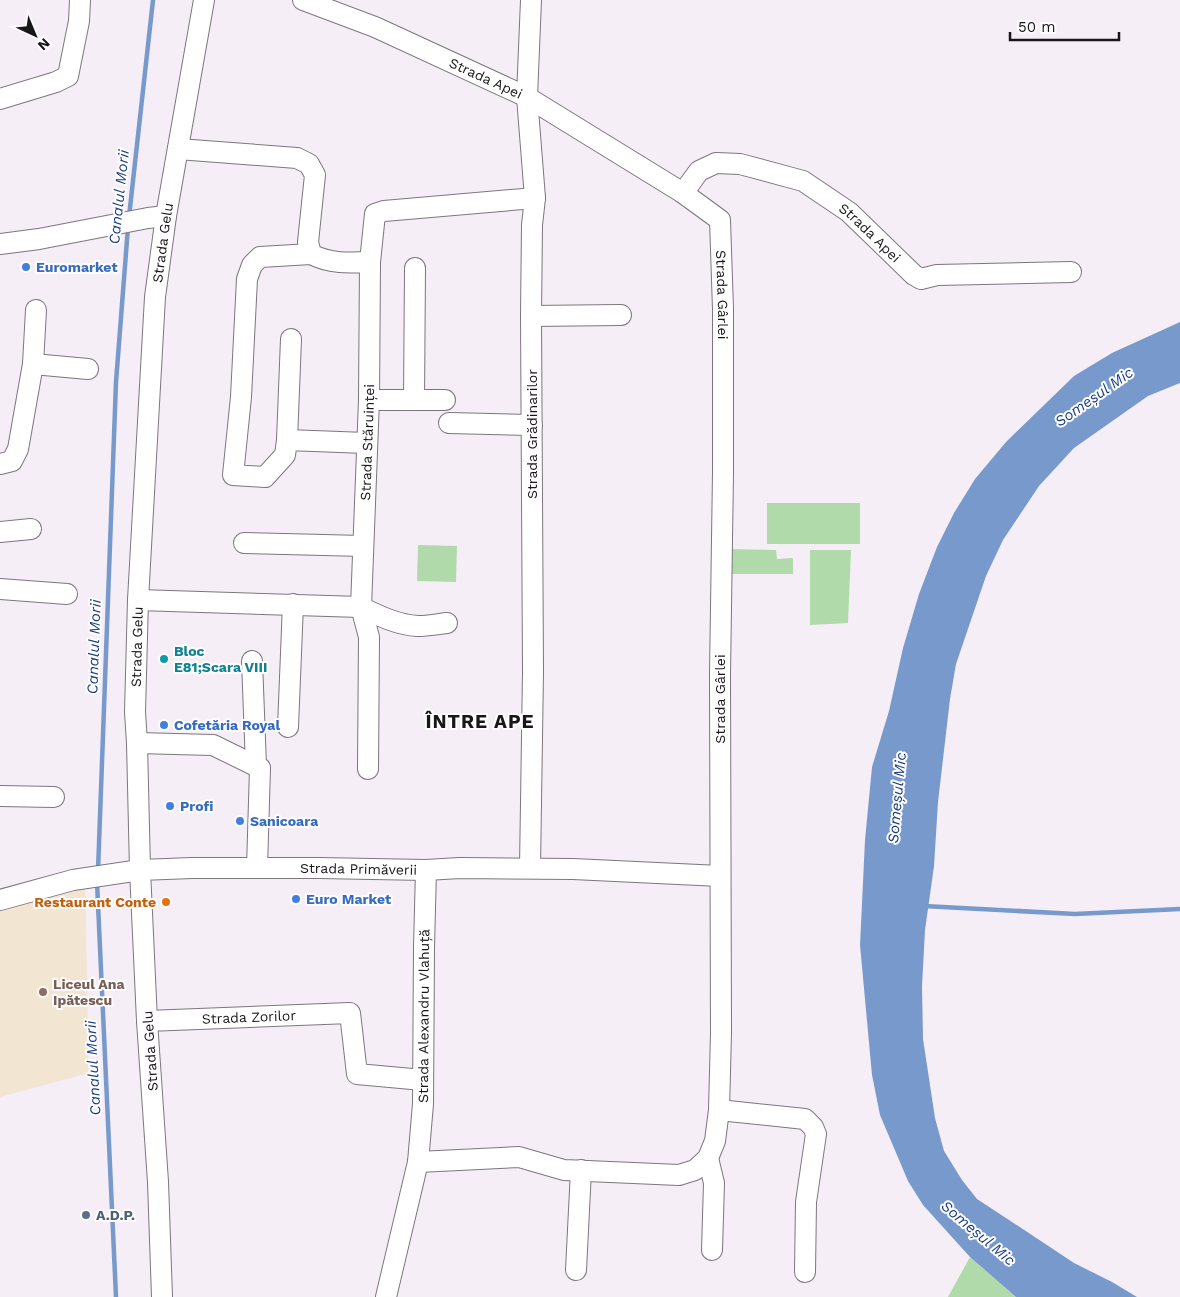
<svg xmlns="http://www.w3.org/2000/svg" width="1180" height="1297" viewBox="0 0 1180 1297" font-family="'Work Sans',sans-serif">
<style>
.education{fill:#f2e5d1}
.green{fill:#b1daaa}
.water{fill:#7899cc}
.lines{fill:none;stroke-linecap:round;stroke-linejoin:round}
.stream{stroke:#7899cc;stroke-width:4.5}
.minor-casing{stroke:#7d767e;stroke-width:22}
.minor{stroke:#fff;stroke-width:20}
.shop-dot{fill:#3f7fe0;stroke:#fffdff;stroke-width:2}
.culture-dot{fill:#0f9aa8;stroke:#fffdff;stroke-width:2}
.food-dot{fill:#e8710a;stroke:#fffdff;stroke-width:2}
.education-dot{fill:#8d6e63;stroke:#fffdff;stroke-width:2}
.service-dot{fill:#5c6f8a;stroke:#fffdff;stroke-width:2}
.labels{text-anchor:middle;stroke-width:4;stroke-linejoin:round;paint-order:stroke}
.street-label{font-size:14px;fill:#191619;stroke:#fffdff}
.shop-label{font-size:14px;font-weight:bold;fill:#366cbe;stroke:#fffdff;text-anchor:start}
.culture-label{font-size:14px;font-weight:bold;fill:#0d838f;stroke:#fffdff;text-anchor:start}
.food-label{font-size:14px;font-weight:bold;fill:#c56008;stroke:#fffdff;text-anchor:end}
.education-label{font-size:14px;font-weight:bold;fill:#785e54;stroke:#fffdff;text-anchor:start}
.service-label{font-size:14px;font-weight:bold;fill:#4e5e75;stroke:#fffdff;text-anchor:start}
.water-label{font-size:15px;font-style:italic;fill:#173f7d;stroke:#fffdff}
.district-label{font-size:19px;font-weight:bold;letter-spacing:1px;fill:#191619;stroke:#fffdff}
</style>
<rect width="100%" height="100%" fill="#f5eef6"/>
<path class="education" d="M 85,886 L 89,1073 L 0,1097 L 0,911 Z"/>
<path class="green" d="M 767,503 L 860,503 L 860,544 L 767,544 Z
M 418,545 L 457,546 L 456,582 L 417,581 Z
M 727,549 L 776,550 L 777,559 L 793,558 L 793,574 L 726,574 Z
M 810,550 L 851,550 L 848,623 L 810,625 Z
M 970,1257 L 1016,1297 L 948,1297 Z"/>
<path class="water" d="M 1180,322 L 1180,383 L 1148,396 L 1074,448 L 1039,486 L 1003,540 L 986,576 L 956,664 L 950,699 L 938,802 L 934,866 L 925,930 L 922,986 L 923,1039 L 935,1118 L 944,1151 L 962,1180 L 977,1199 L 1006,1218 L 1074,1263 L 1112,1282 L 1137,1297 L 1016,1297 L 970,1257 L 923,1205 L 908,1181 L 880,1115 L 872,1075 L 860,945 L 865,840 L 872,767 L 889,711 L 903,648 L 919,594 L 937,547 L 954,513 L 975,479 L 1006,442 L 1074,376 L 1112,353 Z"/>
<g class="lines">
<path class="stream" d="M 129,217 L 153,0
M 98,871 L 116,382 L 128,227
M 97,882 L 116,1297
M 924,906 L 1075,914 L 1180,909"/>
<g class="minor-casing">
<g id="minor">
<path id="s1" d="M 303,0 L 375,27 L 527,97 L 683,193 L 720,220 L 723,309 L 723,472 L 720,675 L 721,1033 L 719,1110 L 715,1141 L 708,1158 L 695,1170 L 679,1175 L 564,1170 L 519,1157 L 418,1162"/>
<path d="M 0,99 L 56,82 L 68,76 L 79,21 L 80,0"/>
<path d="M 178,149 L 297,158 L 309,164 L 315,175 L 308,242 L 311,254 C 330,264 349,263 370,262"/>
<path id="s2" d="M 683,193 L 699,171 L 716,163 L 740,164 L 803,181 L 849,212 L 914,275 L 921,279 L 937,275 L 1071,272"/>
<path d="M 0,244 L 39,239 L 148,218 L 166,216"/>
<path d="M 311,254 L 260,257 L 252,265 L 247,279 L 241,397 L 233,475 L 265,477 L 285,455 L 287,440 L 366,443"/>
<path d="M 531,316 L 621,315"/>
<path d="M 33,364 L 88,369"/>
<path d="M 369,400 L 445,400"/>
<path d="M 414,400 L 415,268"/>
<path d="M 449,423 L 532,425"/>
<path d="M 287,440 L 291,339"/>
<path d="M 0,464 L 12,461 L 18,449 L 33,364 L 36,310"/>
<path d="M 0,532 L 31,529"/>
<path d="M 244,543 L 363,546"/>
<path d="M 0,589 L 67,594"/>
<path id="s3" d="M 138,600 L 361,607 L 369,400 L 370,262 L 375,214 L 384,211 L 535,198"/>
<path d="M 361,607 L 369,637 L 368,769"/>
<path d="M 361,607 C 379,616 398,625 418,626 C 428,626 437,624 447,623"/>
<path d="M 252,661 L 256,766"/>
<path d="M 288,727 L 293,604"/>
<path d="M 137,743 L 213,745 L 260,768 L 257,868"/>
<path d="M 0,796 L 54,797"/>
<path d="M 530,868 L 533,672 L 531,316 L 532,225 L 535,198 L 527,97 L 531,0"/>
<path id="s4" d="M 0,900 L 73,880 L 140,870 L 192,868 L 319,868 L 426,870 L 460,868 L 573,869 L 720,876"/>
<path id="s5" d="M 147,1021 L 350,1013 L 357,1074 L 423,1080"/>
<path d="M 719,1110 L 805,1119 L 813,1127 L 816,1134 L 806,1202 L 805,1272"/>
<path d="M 708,1158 L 714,1183 L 712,1250"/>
<path d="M 576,1270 L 581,1170"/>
<path id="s6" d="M 162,1297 L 158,1182 L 147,1021 L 140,870 L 137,743 L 135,712 L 138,600 L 155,297 L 166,216 L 204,0"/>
<path id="s7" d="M 386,1297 L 418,1162 L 423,1104 L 424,947 L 426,870"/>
</g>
</g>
<use href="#minor" class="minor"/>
</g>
<g class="shop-dot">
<circle cx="26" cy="267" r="5"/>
<circle cx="164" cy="725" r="5"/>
<circle cx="170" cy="806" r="5"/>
<circle cx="240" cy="821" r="5"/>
<circle cx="296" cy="899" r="5"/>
</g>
<circle class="culture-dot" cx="164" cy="659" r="5"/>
<circle class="food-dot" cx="166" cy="902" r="5"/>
<circle class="education-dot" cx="43" cy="992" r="5"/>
<circle class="service-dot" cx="86" cy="1215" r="5"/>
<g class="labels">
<g class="street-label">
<text dy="5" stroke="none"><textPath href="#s1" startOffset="199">Strada Apei</textPath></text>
<text dy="5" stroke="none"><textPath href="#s2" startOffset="220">Strada Apei</textPath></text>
<text dy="5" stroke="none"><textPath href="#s6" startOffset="1056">Strada Gelu</textPath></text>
<text dy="5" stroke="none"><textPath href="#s1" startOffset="548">Strada Gârlei</textPath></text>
<text transform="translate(532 434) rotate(-90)" y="5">Strada Grădinarilor</text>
<text dy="5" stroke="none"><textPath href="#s3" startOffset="388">Strada Stăruinței</textPath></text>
<text dy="5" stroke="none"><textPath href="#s6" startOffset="651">Strada Gelu</textPath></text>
<text transform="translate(720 699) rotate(-90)" y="5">Strada Gârlei</text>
<text dy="5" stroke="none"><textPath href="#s4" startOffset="362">Strada Primăverii</textPath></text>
<text dy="5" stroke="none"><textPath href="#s7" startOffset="285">Strada Alexandru Vlahuță</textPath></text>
<text dy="5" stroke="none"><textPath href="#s5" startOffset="102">Strada Zorilor</textPath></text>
<text transform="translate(150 1051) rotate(-94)" y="5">Strada Gelu</text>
</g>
<g class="shop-label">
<text x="36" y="272">Euromarket</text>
<text x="174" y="730">Cofetăria Royal</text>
<text x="180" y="811">Profi</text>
<text x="250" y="826">Sanicoara</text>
<text x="306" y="904">Euro Market</text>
</g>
<g class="culture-label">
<text x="174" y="656">Bloc<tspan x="174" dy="16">E81;Scara VIII</tspan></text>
</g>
<g class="food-label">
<text x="156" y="907">Restaurant Conte</text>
</g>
<g class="education-label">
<text x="53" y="989">Liceul Ana<tspan x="53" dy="16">Ipătescu</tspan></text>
</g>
<g class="service-label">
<text x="96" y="1220">A.D.P.</text>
</g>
<g class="water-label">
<text transform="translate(119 197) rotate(-84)" y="5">Canalul Morii</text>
<text transform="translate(1094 397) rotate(-35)" y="5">Someșul Mic</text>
<text transform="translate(94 647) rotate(-88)" y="5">Canalul Morii</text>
<text transform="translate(897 798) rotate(-85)" y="5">Someșul Mic</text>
<text transform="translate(93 1068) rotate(-93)" y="5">Canalul Morii</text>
<text transform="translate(978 1233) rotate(40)" y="5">Someșul Mic</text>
</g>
<g class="district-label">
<text x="480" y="728">ÎNTRE APE</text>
</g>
</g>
<g transform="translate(35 35) rotate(136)" stroke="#fffdff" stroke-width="4" paint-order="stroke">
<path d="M0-4L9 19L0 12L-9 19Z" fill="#191619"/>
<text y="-8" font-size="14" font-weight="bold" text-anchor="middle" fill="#191619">N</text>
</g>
<path d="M1010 32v8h109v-8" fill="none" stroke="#191619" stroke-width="2.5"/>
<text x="1018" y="32" font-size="15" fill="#191619" stroke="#fffdff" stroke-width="4" paint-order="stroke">50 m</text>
</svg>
